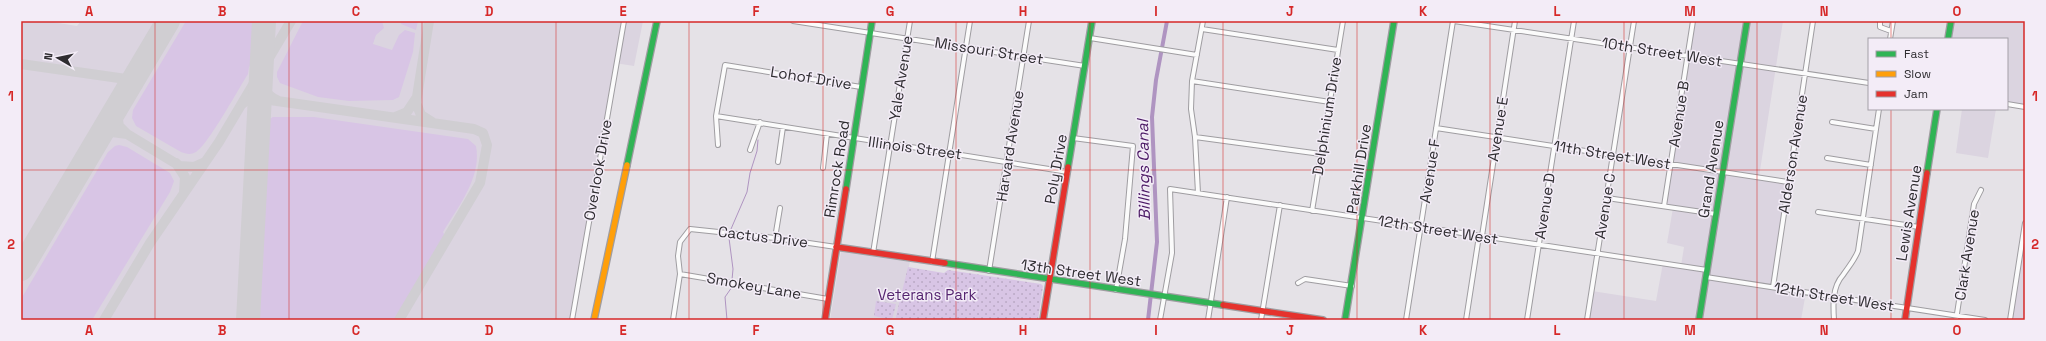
<svg xmlns="http://www.w3.org/2000/svg" width="2046" height="341" viewBox="0 0 2046 341" font-family="'Space Grotesk',sans-serif">
<style>
.built{fill:#dbd4e0}
.green{fill:#d8c5e5}
.park{fill:url(#park-dots)}
.lines{fill:none;stroke-linecap:round;stroke-linejoin:round}
.stream{stroke:#af94c1;stroke-width:1}
.canal{stroke:#af94c1;stroke-width:4}
.taxiway{stroke:#d0ced2;stroke-width:10}
.runway{stroke:#d0ced2;stroke-width:24}
.street-casing{stroke:#9f9da1;stroke-width:6}
.fast-casing{stroke:#9f9da1;stroke-width:8}
.slow-casing{stroke:#9f9da1;stroke-width:8}
.jam-casing{stroke:#9f9da1;stroke-width:8}
.street{stroke:#fbfbfb;stroke-width:4}
.fast{stroke:#30b455;stroke-width:5.5}
.slow{stroke:#ff9f0a;stroke-width:5.5}
.jam{stroke:#e5322d;stroke-width:5.5}
.grid{fill:none;stroke:#d62828;stroke-width:1;stroke-opacity:0.55}
.labels{text-anchor:middle;stroke-width:3;stroke-linejoin:round;paint-order:stroke}
.street-label{font-size:15px;fill:#2e2c30;stroke:#f3ecf7}
.park-label{font-size:15px;fill:#552470;stroke:#f3ecf7}
.water-label{font-size:16px;font-style:italic;fill:#4a1864;stroke:#f3ecf7}
.neatline{fill:none;stroke:#d62828;stroke-width:1.5}
.grid-label{font-size:13px;text-anchor:middle;font-weight:bold;fill:#d62828}
</style>
<defs>
<pattern id="park-dots" width="8" height="8" patternUnits="userSpaceOnUse"><rect width="8" height="8" fill="#d8c5e5"/><path d="M2 2h.1M6 6h.1" fill="none" stroke="#baa9c5" stroke-width="1.8" stroke-linecap="round"/></pattern>
</defs>
<rect width="100%" height="100%" fill="#e5e2e7"/>
<path class="built" d="M 21,21 L 46,21 L 77,26 L 81,21 L 643,21 L 634,66 L 615,63 L 570,320 L 21,320 Z
M 1693,21 L 1783,21 L 1759,177 L 1788,182 L 1773,287 L 1806,292 L 1801,320 L 1587,320 L 1592,291 L 1656,301 L 1663,263 L 1681,266 L 1684,247 L 1667,243 L 1673,208 L 1664,206 Z
M 1951,21 L 2025,21 L 2025,107 L 2007,104 L 2007,39 L 1948,39 Z
M 1962,109 L 1996,109 L 1988,158 L 1956,153 Z
M 2025,229 L 2025,320 L 2020,320 L 2011,318 Z
M 841,252 L 910,262 L 895,320 L 830,320 Z"/>
<path class="green" d="M 186,21 L 257,21 L 255,57 L 249,67 L 248,74 C 239,88 208,145 196,152 C 191,155 186,154 181,152 L 136,126 L 132,118 L 133,110 Z
M 303,21 L 382,21 L 384,28 L 376,35 L 373,44 L 392,50 L 399,35 L 405,30 L 415,33 L 413,52 L 399,97 L 393,100 L 349,101 L 318,97 L 280,83 L 277,77 L 277,72 Z
M 402,21 L 418,21 L 416,30 L 401,24 Z
M 273,117 L 314,117 L 468,139 L 476,146 C 482,177 458,207 443,232 L 445,236 L 395,320 L 254,320 L 265,125 L 268,125 L 269,119 Z
M 119,145 L 127,147 L 170,173 L 174,181 L 170,192 L 92,320 L 21,320 L 21,299 L 108,152 L 115,146 Z
M 891,290 L 898,291 L 896,302 L 889,301 Z"/>
<path class="park" d="M 908,267 L 944,273 L 948,270 L 1041,284 L 1043,286 L 1038,320 L 895,320 Z
M 876,301 L 896,304 L 892,320 L 874,316 Z"/>
<g class="lines">
<path class="stream" d="M 731,229 L 747,192 L 750,173 L 757,151 L 758,140
M 729,238 L 733,269 L 732,280
M 727,320 L 725,297 L 732,287"/>
<path class="canal" d="M 1148,320 L 1157,242 L 1152,117 L 1156,80 L 1167,21"/>
<path class="taxiway" d="M 429,21 L 416,103 L 421,115 L 432,122
M 262,50 L 265,55 L 271,54
M 21,64 L 133,80
M 262,71 C 258,83 265,95 277,100
M 241,105 L 248,99 L 256,98 L 474,129 L 483,133 L 487,145 L 480,183 L 399,320
M 116,108 L 119,126 L 127,134 L 180,166 L 194,167 L 205,162
M 395,117 L 407,112 L 417,97
M 97,140 L 112,132 L 127,134
M 176,163 L 185,177 L 184,192
M 104,320 L 150,243 L 219,142 L 291,21"/>
<path class="runway" d="M 21,269 L 168,21
M 248,320 L 264,21"/>
<g class="street-casing">
<path id="street" d="M 793,21 L 1085,66
M 1454,21 L 1869,83
M 1880,21 L 1880,27 L 1891,31
M 1202,29 L 1338,50
M 1090,38 L 1197,55
M 1890,39 L 1893,21
M 1192,81 L 1330,102
M 2007,104 L 2025,107
M 716,116 L 1068,172
M 1832,122 L 1876,129
M 1436,128 L 1788,182
M 1195,137 L 1321,154
M 1073,138 L 1133,146 L 1125,239 L 1116,290
M 718,145 L 716,116 L 725,65 L 861,87
M 750,150 L 760,122
M 1827,158 L 1871,165
M 778,162 L 783,127
M 823,168 L 827,134
M 1198,193 L 1195,137 L 1191,109 L 1192,81 L 1203,21
M 1607,198 L 1716,214
M 1664,206 L 1693,21
M 1312,211 L 1343,21
M 1818,212 L 1919,227
M 1482,236 L 1515,21
M 775,238 L 780,208
M 873,253 L 910,21
M 932,262 L 970,21
M 989,271 L 1029,21
M 680,274 L 828,299
M 1706,277 L 1985,320
M 1298,283 L 1305,279 L 1352,286
M 1773,287 L 1813,21
M 572,320 L 624,21
M 673,320 L 680,274 L 678,256 L 680,242 L 690,229 L 775,238 L 836,247
M 1160,320 L 1172,253 L 1170,189 L 1707,270
M 1208,320 L 1227,197
M 1261,320 L 1280,205
M 1406,320 L 1453,21
M 1466,320 L 1479,236
M 1527,320 L 1574,21
M 1587,320 L 1634,21
M 1834,320 C 1833,305 1832,287 1843,275 C 1849,266 1854,261 1858,251 L 1879,109
M 1956,320 L 1974,204 L 1981,190
M 2010,320 L 2025,223"/>
</g>
<g class="fast-casing">
<path id="fast" d="M 1948,39 L 1951,21
M 627,165 L 657,21
M 1068,167 L 1092,21
M 1927,173 L 1937,109
M 846,189 L 872,21
M 945,263 L 1223,305
M 1345,320 L 1394,21
M 1699,320 L 1747,21"/>
</g>
<g class="slow-casing">
<path id="slow" d="M 594,320 L 627,165"/>
</g>
<g class="jam-casing">
<path id="jam" d="M 836,247 L 945,263
M 1223,305 L 1323,320
M 825,320 L 846,189
M 1043,320 L 1068,167
M 1905,320 L 1927,173"/>
</g>
<use href="#street" class="street"/>
<use href="#fast" class="fast"/>
<use href="#slow" class="slow"/>
<use href="#jam" class="jam"/>
</g>
<path class="grid" d="M 155,21 L 155,320M 289,21 L 289,320M 422,21 L 422,320M 556,21 L 556,320M 689,21 L 689,320M 823,21 L 823,320M 956,21 L 956,320M 1090,21 L 1090,320M 1223,21 L 1223,320M 1357,21 L 1357,320M 1490,21 L 1490,320M 1624,21 L 1624,320M 1757,21 L 1757,320M 1891,21 L 1891,39M 1891,109 L 1891,320M 21,170 L 2025,170"/>
<g class="labels">
<g class="street-label">
<text transform="translate(989 51) rotate(9)" y="5">Missouri Street</text>
<text transform="translate(1662 52) rotate(9)" y="5">10th Street West</text>
<text transform="translate(811 78) rotate(9)" y="5">Lohof Drive</text>
<text transform="translate(901 78) rotate(-81)" y="5">Yale Avenue</text>
<text transform="translate(1679 114) rotate(-81)" y="5">Avenue B</text>
<text transform="translate(1327 116) rotate(-81)" y="5">Delphinium Drive</text>
<text transform="translate(1498 129) rotate(-81)" y="5">Avenue E</text>
<text transform="translate(1010 146) rotate(-81)" y="5">Harvard Avenue</text>
<text transform="translate(915 148) rotate(8)" y="5">Illinois Street</text>
<text transform="translate(1793 154) rotate(-81)" y="5">Alderson Avenue</text>
<text transform="translate(1612 155) rotate(9)" y="5">11th Street West</text>
<text transform="translate(837 169) rotate(-81)" y="5">Rimrock Road</text>
<text transform="translate(1056 169) rotate(-80)" y="5">Poly Drive</text>
<text transform="translate(1359 169) rotate(-81)" y="5">Parkhill Drive</text>
<text transform="translate(1711 169) rotate(-81)" y="5">Grand Avenue</text>
<text transform="translate(598 170) rotate(-80)" y="5">Overlook Drive</text>
<text transform="translate(1430 171) rotate(-81)" y="5">Avenue F</text>
<text transform="translate(1545 206) rotate(-81)" y="5">Avenue D</text>
<text transform="translate(1605 206) rotate(-81)" y="5">Avenue C</text>
<text transform="translate(1909 213) rotate(-81)" y="5">Lewis Avenue</text>
<text transform="translate(1438 230) rotate(9)" y="5">12th Street West</text>
<text transform="translate(763 237) rotate(7)" y="5">Cactus Drive</text>
<text transform="translate(1967 255) rotate(-81)" y="5">Clark Avenue</text>
<text transform="translate(1081 273) rotate(8)" y="5">13th Street West</text>
<text transform="translate(754 286) rotate(10)" y="5">Smokey Lane</text>
<text transform="translate(1834 297) rotate(9)" y="5">12th Street West</text>
</g>
<g class="park-label">
<text x="927" y="300">Veterans Park</text>
</g>
<g class="water-label">
<text transform="translate(1143 170) rotate(-91)" y="6">Billings Canal</text>
</g>
</g>
<rect width="2046" height="341" fill="none" stroke="#f3ecf7" stroke-width="44"/>
<rect x="1868" y="38" width="140" height="72" fill="#f3ecf7" stroke="#a49fa7"/>
<rect x="1876" y="51" width="20" height="6" fill="#30b455" stroke="#a49fa7"/>
<text x="1904" y="58" font-size="12" fill="#2e2c30">Fast</text>
<rect x="1876" y="71" width="20" height="6" fill="#ff9f0a" stroke="#a49fa7"/>
<text x="1904" y="78" font-size="12" fill="#2e2c30">Slow</text>
<rect x="1876" y="91" width="20" height="6" fill="#e5322d" stroke="#a49fa7"/>
<text x="1904" y="98" font-size="12" fill="#2e2c30">Jam</text>
<g transform="translate(58 58) rotate(279)" stroke="#f3ecf7" stroke-width="3" paint-order="stroke">
<path d="M0-3L7 15L0 10L-7 15Z" fill="#2e2c30"/>
<text y="-6" font-size="11" font-weight="bold" text-anchor="middle" fill="#2e2c30">N</text>
</g>
<rect x="22" y="22" width="2002" height="297" class="neatline"/>
<g class="grid-label">
<text x="89" y="16">A</text>
<text x="222" y="16">B</text>
<text x="356" y="16">C</text>
<text x="489" y="16">D</text>
<text x="623" y="16">E</text>
<text x="756" y="16">F</text>
<text x="890" y="16">G</text>
<text x="1023" y="16">H</text>
<text x="1156" y="16">I</text>
<text x="1290" y="16">J</text>
<text x="1423" y="16">K</text>
<text x="1557" y="16">L</text>
<text x="1690" y="16">M</text>
<text x="1824" y="16">N</text>
<text x="1957" y="16">O</text>
<text x="11" y="101">1</text>
<text x="2035" y="101">1</text>
<text x="11" y="249">2</text>
<text x="2035" y="249">2</text>
<text x="89" y="335">A</text>
<text x="222" y="335">B</text>
<text x="356" y="335">C</text>
<text x="489" y="335">D</text>
<text x="623" y="335">E</text>
<text x="756" y="335">F</text>
<text x="890" y="335">G</text>
<text x="1023" y="335">H</text>
<text x="1156" y="335">I</text>
<text x="1290" y="335">J</text>
<text x="1423" y="335">K</text>
<text x="1557" y="335">L</text>
<text x="1690" y="335">M</text>
<text x="1824" y="335">N</text>
<text x="1957" y="335">O</text>
</g>
</svg>
